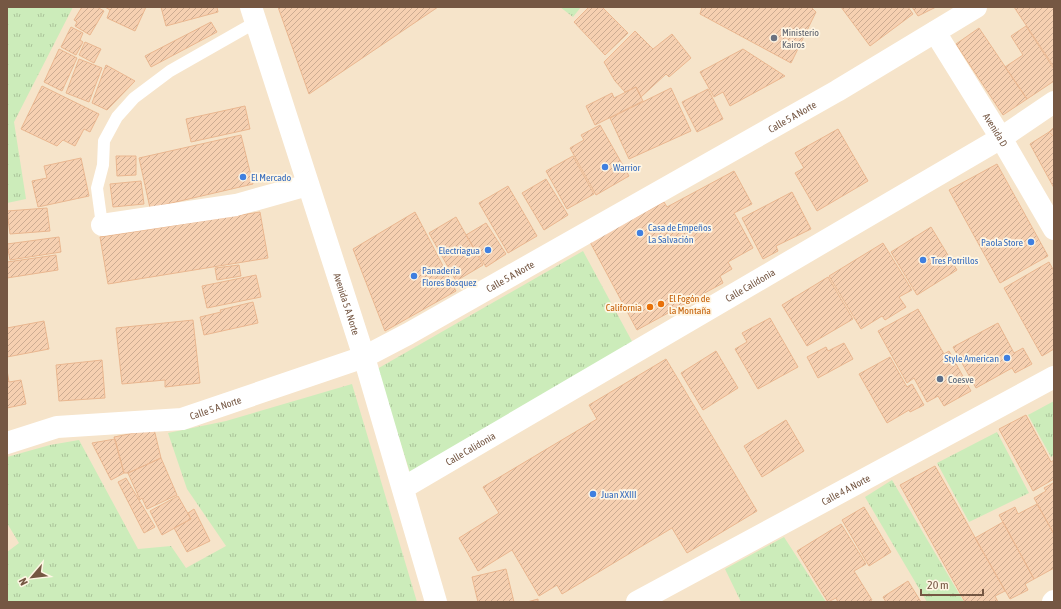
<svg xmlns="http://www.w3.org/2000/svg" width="1061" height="609" viewBox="0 0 1061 609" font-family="'Asap Condensed',sans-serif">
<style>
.residential{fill:#f6e4ca}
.grass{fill:url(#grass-tufts)}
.building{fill:url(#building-hatch);stroke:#eab790}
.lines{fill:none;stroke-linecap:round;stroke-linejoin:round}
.service{stroke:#fff;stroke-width:12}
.minor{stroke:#fff;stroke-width:22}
.secondary{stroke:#fff;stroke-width:22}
.worship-dot{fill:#6b7280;stroke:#fff6e4;stroke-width:1.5}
.shop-dot{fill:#3f7fe0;stroke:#fff6e4;stroke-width:1.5}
.food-dot{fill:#e8710a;stroke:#fff6e4;stroke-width:1.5}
.service-dot{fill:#5c6f8a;stroke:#fff6e4;stroke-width:1.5}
.labels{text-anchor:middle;stroke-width:3.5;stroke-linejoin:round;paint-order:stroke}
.worship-label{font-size:10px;fill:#5b616d;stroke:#fff6e4;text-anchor:start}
.street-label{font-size:10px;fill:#755743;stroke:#fff6e4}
.shop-label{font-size:10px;fill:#366cbe;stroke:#fff6e4;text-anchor:start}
.food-label{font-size:10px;fill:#c56008;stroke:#fff6e4;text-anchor:start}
.service-label{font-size:10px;fill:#4e5e75;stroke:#fff6e4;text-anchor:start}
</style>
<defs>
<pattern id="grass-tufts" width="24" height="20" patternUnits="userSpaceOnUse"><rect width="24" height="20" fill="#ccecba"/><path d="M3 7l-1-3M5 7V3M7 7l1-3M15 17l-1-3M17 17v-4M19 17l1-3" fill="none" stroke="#aac299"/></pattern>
<pattern id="building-hatch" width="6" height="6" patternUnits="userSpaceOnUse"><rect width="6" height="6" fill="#f6d0b1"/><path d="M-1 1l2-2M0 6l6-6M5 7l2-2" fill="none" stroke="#ccac92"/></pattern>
</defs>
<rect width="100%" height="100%" fill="#fef2dc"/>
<path class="residential" d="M 7,7 L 1054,7 L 1054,602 L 7,602 Z"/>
<path class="grass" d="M 7,7 L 73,7 L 14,122 L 26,199 L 7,203 Z
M 560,7 L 581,7 L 573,17 Z
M 583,251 L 634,345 L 411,476 L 377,369 Z
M 352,384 L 417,602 L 7,602 L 7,552 L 19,543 L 7,523 L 7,457 L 50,445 L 79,440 L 138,549 L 171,546 L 186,568 L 226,546 L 187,489 L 168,433 L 226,421 Z
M 1054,401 L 1054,455 L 1051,457 L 1028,415 Z
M 997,432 L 1029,493 L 969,522 L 937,463 Z
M 892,480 L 964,602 L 927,602 L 865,497 Z
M 784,537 L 826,602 L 741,602 L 725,569 Z"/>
<path class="building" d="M 82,7 L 97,7 L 104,11 L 90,35 L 75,26 L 77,22 L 74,20 Z
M 105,7 L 146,7 L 135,31 L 107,18 L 110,10 Z
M 161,7 L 217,7 L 218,12 L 166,26 Z
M 278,7 L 438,7 L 309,94 Z
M 589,7 L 602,7 L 628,33 L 605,55 L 574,22 Z
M 702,7 L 811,7 L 816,12 L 791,63 L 700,14 Z
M 841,7 L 908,7 L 913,14 L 870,46 Z
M 912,7 L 936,7 L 918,16 Z
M 1014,7 L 1054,7 L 1054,67 Z
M 211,22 L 217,32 L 151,67 L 145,56 Z
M 1026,26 L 1054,69 L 1054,81 L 1027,99 L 1005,67 L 1023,55 L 1011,36 Z
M 71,27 L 83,33 L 80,40 L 83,42 L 76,55 L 61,47 Z
M 979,28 L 1027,99 L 1003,115 L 956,44 Z
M 635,31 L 653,49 L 672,34 L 691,58 L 669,77 L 666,74 L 641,97 L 636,87 L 625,92 L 615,81 L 604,62 Z
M 85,42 L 101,49 L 94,63 L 79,55 Z
M 59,49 L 77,58 L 62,91 L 44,82 Z
M 743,49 L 785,76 L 730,106 L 723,92 L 714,97 L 700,72 Z
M 79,59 L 102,68 L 89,102 L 66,93 Z
M 106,65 L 135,81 L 107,110 L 92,103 Z
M 42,86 L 99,114 L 90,132 L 84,129 L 75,146 L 63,140 L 57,146 L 21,129 Z
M 636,87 L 643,101 L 595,125 L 586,106 L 612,93 L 614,98 Z
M 671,88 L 691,131 L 629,159 L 610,118 Z
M 708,89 L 723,119 L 697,132 L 682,102 Z
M 245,106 L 250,129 L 191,142 L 186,119 Z
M 600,125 L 629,176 L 596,195 L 570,148 L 584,140 L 581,135 Z
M 1054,127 L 1054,137 L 1049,132 Z
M 838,129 L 868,181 L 817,211 L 795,173 L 804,168 L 795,153 Z
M 1049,132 L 1054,137 L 1054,188 L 1030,144 Z
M 241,135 L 253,184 L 150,208 L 139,158 Z
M 116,156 L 136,156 L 136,175 L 117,176 Z
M 573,156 L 594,194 L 567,209 L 546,171 Z
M 81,158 L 89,196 L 38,207 L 32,181 L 47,178 L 44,166 Z
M 997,164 L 1048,256 L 1000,283 L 949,190 Z
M 734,171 L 752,204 L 734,213 L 753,248 L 728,262 L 732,269 L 720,276 L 723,283 L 637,330 L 590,242 L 664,202 L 667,207 Z
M 546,179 L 568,215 L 544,230 L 522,193 Z
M 141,181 L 144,204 L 113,207 L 110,184 Z
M 508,186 L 537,236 L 508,253 L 479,203 Z
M 792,192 L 811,229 L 776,246 L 778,251 L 763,259 L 742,218 Z
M 47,208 L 50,231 L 10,234 L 7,211 Z
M 260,212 L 268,258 L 108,284 L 100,237 Z
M 415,212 L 456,291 L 385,331 L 353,249 Z
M 456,217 L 483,265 L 456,281 L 429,233 Z
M 486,223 L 506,254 L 486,267 L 466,235 Z
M 931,227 L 957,270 L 917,295 L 891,252 Z
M 59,237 L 61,252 L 10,260 L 7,244 Z
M 883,243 L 912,290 L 899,297 L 906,307 L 885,320 L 882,316 L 861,329 L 829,276 Z
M 56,255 L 58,270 L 7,278 L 7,262 Z
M 1049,262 L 1054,271 L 1054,349 L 1042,356 L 1004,288 Z
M 239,265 L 241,276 L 217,280 L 215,268 Z
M 256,275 L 261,297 L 207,308 L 202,286 Z
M 828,277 L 853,319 L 807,346 L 782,305 Z
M 253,302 L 258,323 L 204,335 L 200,317 L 221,312 L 220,310 Z
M 918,309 L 944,354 L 949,351 L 971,391 L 944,406 L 938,396 L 927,402 L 914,378 L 907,383 L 878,331 Z
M 770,318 L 798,367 L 758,389 L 735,349 L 747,342 L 742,333 Z
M 193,320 L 200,383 L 165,387 L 165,380 L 122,384 L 116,328 Z
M 44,321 L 49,349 L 7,357 L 7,328 Z
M 998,323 L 1014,353 L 1023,348 L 1032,364 L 1015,373 L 1012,368 L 976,388 L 953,347 Z
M 844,343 L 853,359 L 818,378 L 807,357 L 826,347 L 828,351 Z
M 716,351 L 738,388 L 703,410 L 681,373 Z
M 890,357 L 907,387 L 912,384 L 924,405 L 910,412 L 909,410 L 887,423 L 859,374 Z
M 666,359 L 757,511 L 687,553 L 672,528 L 562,594 L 557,585 L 539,596 L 512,550 L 478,571 L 459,538 L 499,513 L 483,487 L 597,419 L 589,405 Z
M 102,360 L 105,398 L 59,401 L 56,365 Z
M 7,370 L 9,382 L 21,380 L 26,404 L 7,408 Z
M 1026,415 L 1051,462 L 1054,460 L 1054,479 L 1033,491 L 999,429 Z
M 786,420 L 804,451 L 762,477 L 744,446 Z
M 154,429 L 161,458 L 128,473 L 124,473 L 114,437 Z
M 115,439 L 124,473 L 111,480 L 92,443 Z
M 161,458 L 177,495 L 147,509 L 142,498 L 140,500 L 128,473 Z
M 935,466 L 1005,591 L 995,596 L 998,602 L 965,602 L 900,485 Z
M 126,478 L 155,527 L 144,533 L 118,482 Z
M 1053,483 L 1054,484 L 1054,534 L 1034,498 L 1046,491 L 1044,488 Z
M 178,496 L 191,519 L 162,535 L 150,511 Z
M 1037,504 L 1054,534 L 1054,568 L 1034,579 L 999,515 L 1015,507 L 1018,514 Z
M 864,507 L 891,552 L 869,566 L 842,520 Z
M 194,509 L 210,541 L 187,552 L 174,528 L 191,519 L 188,513 Z
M 1003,522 L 1034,579 L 1025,584 L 1028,590 L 1010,599 L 975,538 Z
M 841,524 L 866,564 L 854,571 L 872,600 L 868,602 L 838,602 L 836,598 L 828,602 L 797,551 Z
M 506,569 L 514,602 L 478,602 L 472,577 Z
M 908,581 L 921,602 L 886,602 L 883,597 Z
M 538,599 L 538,602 L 527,602 Z"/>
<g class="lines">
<path class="service" d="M 102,225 L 97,188 L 103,165 L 104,141 L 117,117 L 134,98 L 170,71 L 256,22"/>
<g class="minor">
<path id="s1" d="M 935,32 L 1001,138 L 1054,229"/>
<path d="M 102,225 L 236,205 L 308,185"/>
<path id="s2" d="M 7,443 L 57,427 L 182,419 L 364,357 L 408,334 L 837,91 L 976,7"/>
<path id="s3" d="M 403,488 L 1001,138 L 1054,102"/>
<path id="s4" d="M 637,602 L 1054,377"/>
<path d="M 1053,602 L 1054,601"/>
</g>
<path class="secondary" id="s5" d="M 251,7 L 364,357 L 436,602"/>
</g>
<circle class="worship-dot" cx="774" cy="38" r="4"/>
<g class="shop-dot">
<circle cx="605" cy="167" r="4"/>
<circle cx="243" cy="177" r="4"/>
<circle cx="640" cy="233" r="4"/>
<circle cx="1031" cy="242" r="4"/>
<circle cx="488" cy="250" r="4"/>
<circle cx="923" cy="260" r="4"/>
<circle cx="414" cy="276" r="4"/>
<circle cx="1007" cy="358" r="4"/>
<circle cx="593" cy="494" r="4"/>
</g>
<g class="food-dot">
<circle cx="661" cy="304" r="4"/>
<circle cx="650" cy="307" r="4"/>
</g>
<circle class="service-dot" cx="940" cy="379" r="4"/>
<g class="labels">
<g class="worship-label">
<text x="782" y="36">Ministerio<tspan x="782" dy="12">Kairos</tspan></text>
</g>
<g class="street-label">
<text dy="4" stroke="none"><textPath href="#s2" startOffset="861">Calle 5 A Norte</textPath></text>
<text dy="4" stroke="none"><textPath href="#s1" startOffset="115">Avenida D</textPath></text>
<text dy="4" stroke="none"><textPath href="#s2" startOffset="537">Calle 5 A Norte</textPath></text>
<text dy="4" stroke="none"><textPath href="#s3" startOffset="402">Calle Calidonia</textPath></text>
<text dy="4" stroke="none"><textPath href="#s5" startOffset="312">Avenida 5 A Norte</textPath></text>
<text dy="4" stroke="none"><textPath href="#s2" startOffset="213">Calle 5 A Norte</textPath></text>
<text dy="4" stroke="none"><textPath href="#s3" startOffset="78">Calle Calidonia</textPath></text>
<text dy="4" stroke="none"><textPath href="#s4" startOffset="237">Calle 4 A Norte</textPath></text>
</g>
<g class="shop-label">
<text x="613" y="171">Warrior</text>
<text x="251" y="181">El Mercado</text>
<text x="648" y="231">Casa de Empeños<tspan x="648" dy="12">La Salvación</tspan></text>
<text x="1023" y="246" text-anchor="end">Paola Store</text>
<text x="480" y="254" text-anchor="end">Electriagua</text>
<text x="931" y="264">Tres Potrillos</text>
<text x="422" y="274">Panadería<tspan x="422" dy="12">Flores Bosquez</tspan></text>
<text x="999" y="362" text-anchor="end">Style American</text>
<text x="601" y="498">Juan XXIII</text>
</g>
<g class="food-label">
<text x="669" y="302">El Fogón de<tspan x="669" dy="12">la Montaña</tspan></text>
<text x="642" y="311" text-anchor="end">California</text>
</g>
<g class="service-label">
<text x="948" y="383">Coesve</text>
</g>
</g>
<rect width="1061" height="609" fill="none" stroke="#755743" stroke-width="16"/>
<g transform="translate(32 577) rotate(242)" stroke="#fff6e4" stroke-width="3" paint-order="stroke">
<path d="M0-3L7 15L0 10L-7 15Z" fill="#755743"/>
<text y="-6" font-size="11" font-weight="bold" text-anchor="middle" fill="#755743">N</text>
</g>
<path d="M921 589v6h62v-6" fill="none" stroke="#755743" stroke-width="2"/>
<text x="927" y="589" font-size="12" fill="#755743" stroke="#fff6e4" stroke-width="3" paint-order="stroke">20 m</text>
</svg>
